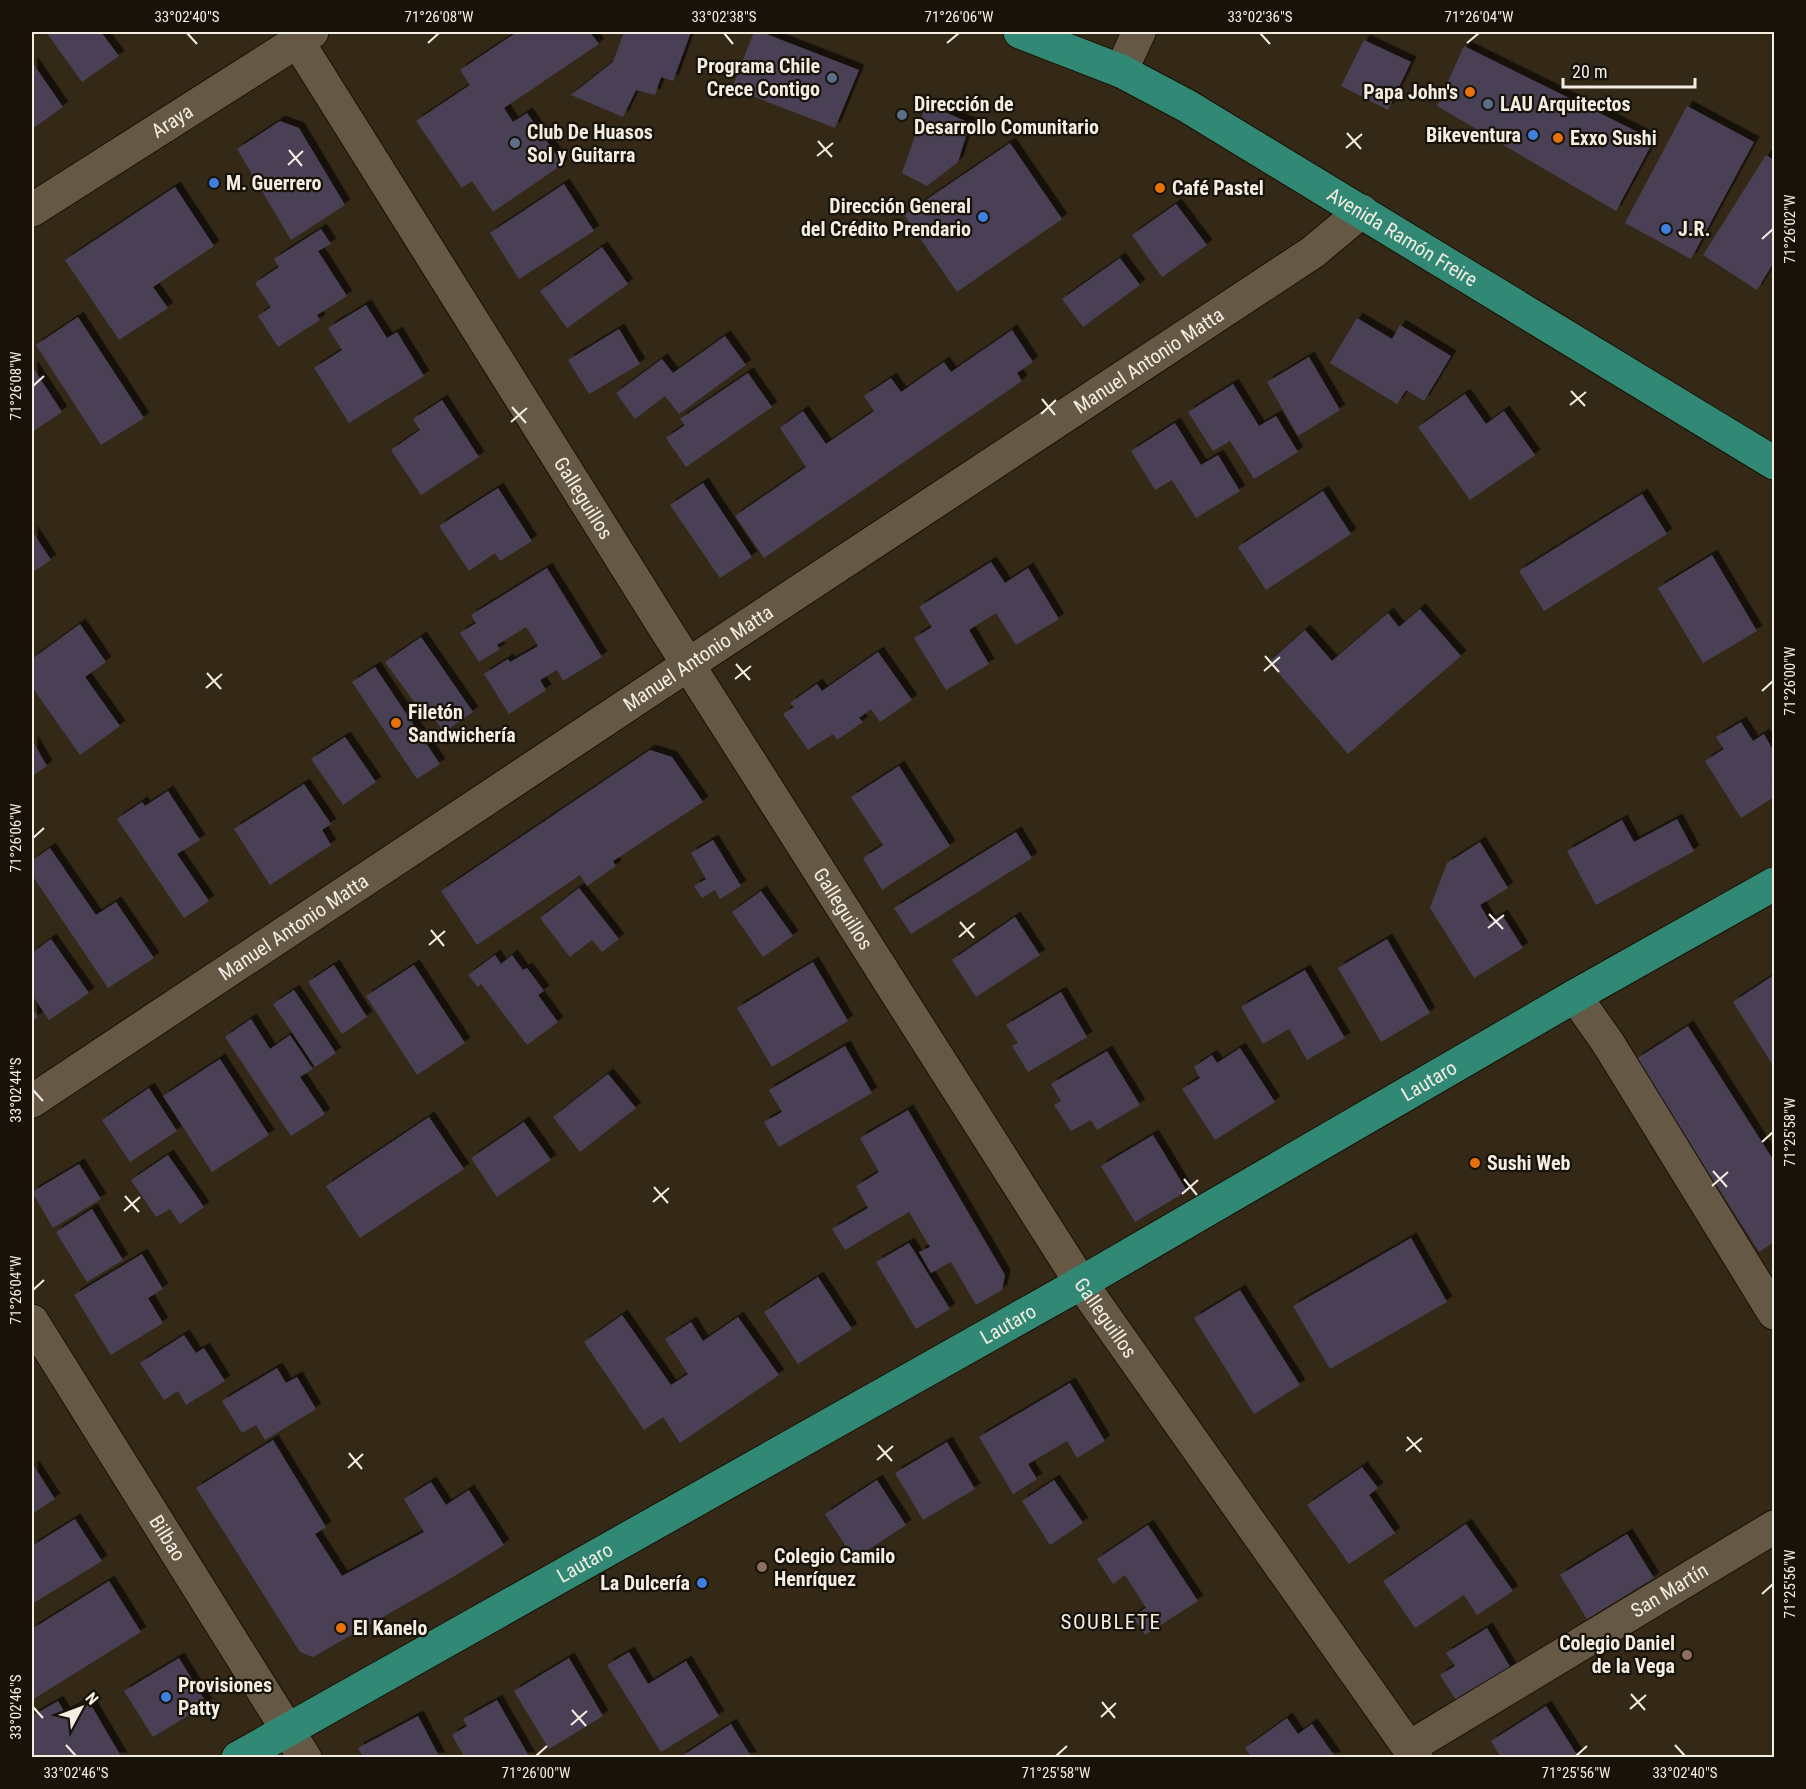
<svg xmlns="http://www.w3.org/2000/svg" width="1806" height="1789" viewBox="0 0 1806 1789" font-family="'Roboto Condensed',sans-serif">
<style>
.building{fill:#494154;filter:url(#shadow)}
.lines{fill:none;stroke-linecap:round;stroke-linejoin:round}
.minor-casing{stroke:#1b1102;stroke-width:35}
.major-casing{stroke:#1b1102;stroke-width:35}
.minor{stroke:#655946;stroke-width:33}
.major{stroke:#318975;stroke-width:33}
.ticks{fill:none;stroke:#f4ede2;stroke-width:2}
.service-dot{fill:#5c6f8a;stroke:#17130b;stroke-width:2}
.food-dot{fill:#e8710a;stroke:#17130b;stroke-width:2}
.shop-dot{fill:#3f7fe0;stroke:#17130b;stroke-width:2}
.education-dot{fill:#8d6e63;stroke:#17130b;stroke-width:2}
.labels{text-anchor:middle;stroke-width:4.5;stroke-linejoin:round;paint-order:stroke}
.poi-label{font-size:20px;font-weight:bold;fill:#f4ede2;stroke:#17130b;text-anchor:start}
.street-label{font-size:20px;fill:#f4ede2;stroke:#17130b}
.neighbourhood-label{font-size:21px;letter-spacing:1.5px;fill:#f4ede2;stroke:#17130b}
.neatline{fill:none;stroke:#f4ede2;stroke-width:2}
.ticks-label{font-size:15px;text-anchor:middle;fill:#f4ede2}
</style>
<defs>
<filter id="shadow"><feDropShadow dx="5.5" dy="-5.5" stdDeviation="0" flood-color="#0009"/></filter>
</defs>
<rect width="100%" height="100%" fill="#342917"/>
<path class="building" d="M 46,32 L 101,32 L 119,56 L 82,82 Z
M 517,32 L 590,32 L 599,44 L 504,108 L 513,122 L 527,113 L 563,164 L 493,212 L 472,181 L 462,188 L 416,121 L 470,85 L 460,70 Z
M 624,32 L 691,32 L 673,81 L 661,77 L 655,95 L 636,90 L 623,117 L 571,95 L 613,62 Z
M 754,32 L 761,32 L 859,70 L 835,128 L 732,88 Z
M 1364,40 L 1411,62 L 1388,110 L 1341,86 Z
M 1464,46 L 1654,140 L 1616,211 L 1437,106 Z
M 32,62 L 63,107 L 32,129 Z
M 926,104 L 970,123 L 958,162 L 927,186 L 902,173 Z
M 1687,106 L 1754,142 L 1691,259 L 1625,223 Z
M 280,121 L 299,128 L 345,205 L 291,240 L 237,149 Z
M 1010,143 L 1062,219 L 957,292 L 904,215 Z
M 1766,155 L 1774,160 L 1774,262 L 1757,290 L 1703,255 Z
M 564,184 L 594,231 L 519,279 L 490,233 Z
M 175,187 L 214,246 L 153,287 L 168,308 L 119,340 L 65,260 Z
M 1176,204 L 1207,245 L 1162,277 L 1132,235 Z
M 321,229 L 331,244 L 318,251 L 347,296 L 317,315 L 320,320 L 278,347 L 258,316 L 271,307 L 255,283 L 279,267 L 274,259 Z
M 602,247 L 628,284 L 567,328 L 540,291 Z
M 1120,258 L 1140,285 L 1083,327 L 1062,299 Z
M 366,305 L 387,338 L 397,332 L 424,376 L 349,423 L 314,368 L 342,350 L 328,328 Z
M 78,317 L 144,418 L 101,445 L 36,345 Z
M 1357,318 L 1392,339 L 1400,325 L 1451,356 L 1424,401 L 1406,390 L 1397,404 L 1330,363 Z
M 619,329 L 640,364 L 589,394 L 568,360 Z
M 1012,330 L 1033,362 L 1017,373 L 1022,381 L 764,558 L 735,516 L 806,467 L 780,428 L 803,411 L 826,444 L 874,411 L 864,396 L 891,378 L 901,392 L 944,362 L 951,372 Z
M 725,336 L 746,365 L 679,414 L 665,396 L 635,419 L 616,393 L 662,359 L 673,373 Z
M 1309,357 L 1340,410 L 1298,436 L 1267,382 Z
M 32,366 L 62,412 L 32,432 Z
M 748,373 L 772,407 L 686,467 L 666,438 L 685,425 L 680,419 Z
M 1233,384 L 1259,426 L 1276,416 L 1298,452 L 1254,479 L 1230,441 L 1213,451 L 1188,412 Z
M 1465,394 L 1486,424 L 1504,411 L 1535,455 L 1470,500 L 1418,427 Z
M 442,400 L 479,457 L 421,495 L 391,450 L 420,430 L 413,419 Z
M 1175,423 L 1201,465 L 1218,455 L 1240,491 L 1196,518 L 1172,480 L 1155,490 L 1131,451 Z
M 703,483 L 752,557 L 720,578 L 670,505 Z
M 498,488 L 532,541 L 500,561 L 495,553 L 469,571 L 439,526 Z
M 1323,491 L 1351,534 L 1266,590 L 1238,547 Z
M 1642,494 L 1667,534 L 1544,611 L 1519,571 Z
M 32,531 L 51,560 L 32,573 Z
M 1712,555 L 1757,631 L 1703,663 L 1658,588 Z
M 991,562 L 1005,583 L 1028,568 L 1059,619 L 1016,645 L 996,613 L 969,630 L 989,664 L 946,690 L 914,638 L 932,627 L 919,607 Z
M 547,568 L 602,657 L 563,681 L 557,670 L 540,680 L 546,690 L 509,714 L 484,674 L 508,659 L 510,662 L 538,646 L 532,636 L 526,627 L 497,645 L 500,649 L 479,662 L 460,633 L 476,623 L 471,615 Z
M 1420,609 L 1461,656 L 1348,754 L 1269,662 L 1305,630 L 1332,661 L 1388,613 L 1399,627 Z
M 80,624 L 106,662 L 85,677 L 120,726 L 80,755 L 32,687 L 32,659 Z
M 421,637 L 473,712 L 444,732 L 430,713 L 425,717 L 385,662 Z
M 878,652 L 912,700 L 880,722 L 871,709 L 859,718 L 863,722 L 837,740 L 833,734 L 808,750 L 783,714 L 794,707 L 790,703 L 817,684 L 822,691 Z
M 375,667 L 440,764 L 417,779 L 352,682 Z
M 1741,722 L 1753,741 L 1764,734 L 1774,752 L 1774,776 L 1771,777 L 1774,782 L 1774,797 L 1741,818 L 1705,761 L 1724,749 L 1716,737 Z
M 345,737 L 376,782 L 343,805 L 311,759 Z
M 32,740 L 47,766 L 32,776 Z
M 650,750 L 672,757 L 703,802 L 613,861 L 616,866 L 587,886 L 580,875 L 477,945 L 441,891 Z
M 899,766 L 950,846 L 882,890 L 863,858 L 883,845 L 851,797 Z
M 304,784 L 331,824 L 322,830 L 331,845 L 270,885 L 234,829 Z
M 168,791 L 200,840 L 177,854 L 209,901 L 184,918 L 117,819 L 142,802 L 145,806 Z
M 1677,819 L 1694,851 L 1596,905 L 1567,851 L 1622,820 L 1634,842 Z
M 1016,832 L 1032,858 L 911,934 L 894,908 Z
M 713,840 L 741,886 L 720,899 L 715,890 L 702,898 L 694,886 L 706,879 L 691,853 Z
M 1480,842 L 1508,888 L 1480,905 L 1490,922 L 1502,915 L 1523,948 L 1474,978 L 1430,908 L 1447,863 Z
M 50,848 L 96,915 L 116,902 L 154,958 L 108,988 L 32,875 L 32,861 Z
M 579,888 L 619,939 L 602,952 L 592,940 L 570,957 L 540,918 Z
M 761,891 L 793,936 L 763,957 L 732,912 Z
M 1015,917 L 1040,955 L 976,997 L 952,960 Z
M 51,939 L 89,993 L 49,1020 L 32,995 L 32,953 Z
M 1387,939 L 1430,1013 L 1381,1042 L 1338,968 Z
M 495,955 L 501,964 L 512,955 L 523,970 L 527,968 L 544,991 L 538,995 L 558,1022 L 527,1045 L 481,984 L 478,987 L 468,975 Z
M 813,962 L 848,1021 L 772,1067 L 737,1008 Z
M 334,965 L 367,1017 L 342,1034 L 308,982 Z
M 414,965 L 465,1043 L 417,1075 L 366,996 Z
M 1305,970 L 1345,1038 L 1307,1060 L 1289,1029 L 1263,1044 L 1241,1007 Z
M 1774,975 L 1774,1067 L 1733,1002 Z
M 294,990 L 336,1053 L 315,1067 L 273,1004 Z
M 1061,992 L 1087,1037 L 1028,1072 L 1012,1046 L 1018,1043 L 1006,1025 Z
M 32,1007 L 38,1017 L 32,1021 Z
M 251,1019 L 270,1049 L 290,1035 L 313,1069 L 300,1077 L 325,1114 L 291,1136 L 225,1037 Z
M 1688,1026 L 1774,1161 L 1774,1242 L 1759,1252 L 1636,1059 Z
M 845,1046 L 872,1093 L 779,1147 L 764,1122 L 782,1112 L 769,1090 Z
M 1240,1048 L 1275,1102 L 1215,1140 L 1182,1089 L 1200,1078 L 1194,1067 L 1212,1055 L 1217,1063 Z
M 1107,1051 L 1140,1105 L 1097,1130 L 1091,1120 L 1071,1131 L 1054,1105 L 1061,1101 L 1051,1084 Z
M 220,1059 L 269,1135 L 212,1172 L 163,1096 Z
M 608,1074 L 636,1108 L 580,1152 L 553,1117 Z
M 149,1088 L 177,1131 L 130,1162 L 102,1120 Z
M 908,1110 L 1005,1275 L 1002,1290 L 976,1305 L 951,1262 L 931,1273 L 919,1252 L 930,1247 L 909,1212 L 845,1250 L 832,1229 L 868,1208 L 856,1186 L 879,1172 L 860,1138 Z
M 429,1117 L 464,1169 L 360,1238 L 326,1186 Z
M 524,1122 L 551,1160 L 497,1197 L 471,1158 Z
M 1153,1135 L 1187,1191 L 1135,1222 L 1101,1166 Z
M 168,1155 L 204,1207 L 180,1224 L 170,1209 L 156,1217 L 131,1180 Z
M 79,1164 L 101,1199 L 53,1228 L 32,1192 Z
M 92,1209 L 123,1260 L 87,1282 L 56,1232 Z
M 1411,1238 L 1447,1302 L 1330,1369 L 1293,1306 Z
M 909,1243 L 950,1309 L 916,1329 L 876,1262 Z
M 142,1254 L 163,1289 L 148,1298 L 163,1323 L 111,1355 L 74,1295 Z
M 818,1277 L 852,1329 L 798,1364 L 764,1312 Z
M 1240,1290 L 1300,1385 L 1254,1414 L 1194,1318 Z
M 622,1315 L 671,1385 L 688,1374 L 665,1339 L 691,1322 L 703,1341 L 738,1317 L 779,1375 L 680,1443 L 663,1417 L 644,1430 L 584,1342 Z
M 184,1335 L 196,1353 L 204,1348 L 225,1381 L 186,1405 L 178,1391 L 164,1400 L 140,1363 Z
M 277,1368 L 286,1383 L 297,1377 L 316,1409 L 265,1440 L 256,1425 L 242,1433 L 222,1401 Z
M 1070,1383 L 1105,1441 L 1077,1458 L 1067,1441 L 1050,1451 L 1028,1464 L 1037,1479 L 1013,1494 L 979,1437 Z
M 273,1440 L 326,1527 L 315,1534 L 342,1576 L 424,1532 L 404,1499 L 431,1482 L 446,1505 L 469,1490 L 504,1545 L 453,1577 L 313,1657 L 300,1652 L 196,1488 Z
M 947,1442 L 975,1489 L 923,1520 L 895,1473 Z
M 34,1466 L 55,1499 L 32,1514 L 32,1467 Z
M 1362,1467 L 1378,1488 L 1369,1495 L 1395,1533 L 1349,1564 L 1307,1505 Z
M 877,1480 L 906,1525 L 854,1559 L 825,1514 Z
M 1054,1480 L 1083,1523 L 1050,1545 L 1022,1501 Z
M 75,1519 L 102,1561 L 32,1604 L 32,1546 Z
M 1466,1524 L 1513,1591 L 1477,1615 L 1464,1595 L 1415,1628 L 1383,1581 Z
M 1148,1525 L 1198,1601 L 1145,1635 L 1132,1616 L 1146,1608 L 1125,1575 L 1113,1584 L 1097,1559 Z
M 1627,1534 L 1654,1578 L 1587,1619 L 1560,1575 Z
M 109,1581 L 141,1632 L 32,1700 L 32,1629 Z
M 1487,1628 L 1512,1670 L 1458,1703 L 1440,1675 L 1455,1666 L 1446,1653 Z
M 629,1652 L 648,1684 L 686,1661 L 719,1716 L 661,1752 L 607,1665 Z
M 179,1658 L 207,1704 L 153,1737 L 124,1691 Z
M 569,1658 L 603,1716 L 549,1749 L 514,1691 Z
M 88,1700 L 122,1758 L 32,1758 L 32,1740 L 33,1739 L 32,1735 L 32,1716 L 58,1701 L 65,1713 Z
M 497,1700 L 530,1758 L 465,1758 L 452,1735 L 467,1726 L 463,1719 Z
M 1546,1706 L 1579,1758 L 1501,1758 L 1491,1741 Z
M 418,1716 L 440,1758 L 364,1758 L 358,1748 Z
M 1287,1718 L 1298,1734 L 1312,1724 L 1336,1758 L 1252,1758 L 1245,1748 Z
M 731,1724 L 752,1758 L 679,1758 Z"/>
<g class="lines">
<g class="minor-casing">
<g id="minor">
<path id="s1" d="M 298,42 L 663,625 L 1081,1283 L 1416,1758"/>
<path d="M 1121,71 L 1139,32"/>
<path id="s2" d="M 32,210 L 312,32"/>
<path d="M 1575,996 L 1608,1043 L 1774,1313"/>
<path id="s3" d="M 32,1101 L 689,664 L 1313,252 L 1362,211"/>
<path id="s4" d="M 32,1321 L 305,1758"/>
<path id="s5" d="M 1410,1747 L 1774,1527"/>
</g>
</g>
<g class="major-casing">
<g id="major">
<path id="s6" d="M 1020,32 L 1121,71 L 1187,106 L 1774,463"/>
<path id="s7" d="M 238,1758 L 1081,1283 L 1575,996 L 1774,884"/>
</g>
</g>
<use href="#minor" class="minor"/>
<use href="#major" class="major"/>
</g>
<path class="ticks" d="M 187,33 L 197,44M 724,33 L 733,44M 1260,33 L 1270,44M 428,43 L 439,33M 947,43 L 959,33M 1467,43 L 1479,33M 1347,133 L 1361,149M 818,141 L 832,157M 1346,148 L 1362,134M 289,150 L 302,166M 817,156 L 833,143M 288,165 L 303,151M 1762,239 L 1773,229M 33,386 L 44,376M 1571,391 L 1585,406M 1042,399 L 1055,415M 1570,405 L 1586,392M 512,407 L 526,423M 1041,414 L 1056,400M 511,422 L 527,408M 1265,656 L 1279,672M 736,664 L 750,680M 1264,671 L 1280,657M 207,673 L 221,689M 735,679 L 751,666M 206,688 L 222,674M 1762,691 L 1773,681M 33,838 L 44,828M 1489,914 L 1503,929M 960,922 L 974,938M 1488,928 L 1504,915M 431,930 L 444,946M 959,937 L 975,923M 429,945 L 445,931M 33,1090 L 43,1101M 1762,1142 L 1773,1132M 1713,1171 L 1727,1187M 1184,1179 L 1197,1195M 1712,1186 L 1728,1172M 654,1187 L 668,1203M 1182,1194 L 1198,1180M 125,1196 L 139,1212M 653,1202 L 669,1188M 124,1211 L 140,1197M 33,1290 L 44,1280M 1407,1437 L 1421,1452M 878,1445 L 892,1461M 1406,1451 L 1422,1438M 349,1453 L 362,1469M 877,1460 L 893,1446M 348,1468 L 363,1454M 1762,1594 L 1773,1584M 1631,1694 L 1645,1710M 1102,1702 L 1115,1718M 33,1707 L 43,1718M 1630,1709 L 1646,1695M 572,1710 L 586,1726M 1101,1717 L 1116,1703M 571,1725 L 587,1711M 66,1745 L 76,1756M 1675,1745 L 1685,1756M 536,1756 L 547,1746M 1056,1756 L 1067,1746M 1576,1756 L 1587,1746"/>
<g class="service-dot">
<circle cx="832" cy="78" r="6"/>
<circle cx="1488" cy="104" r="6"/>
<circle cx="902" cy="115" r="6"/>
<circle cx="515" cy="143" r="6"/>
</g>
<g class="food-dot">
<circle cx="1470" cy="92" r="6"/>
<circle cx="1558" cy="138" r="6"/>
<circle cx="1160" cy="188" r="6"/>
<circle cx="396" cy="723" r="6"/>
<circle cx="1475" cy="1163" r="6"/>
<circle cx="341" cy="1628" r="6"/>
</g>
<g class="shop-dot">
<circle cx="1533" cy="135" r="6"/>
<circle cx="214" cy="183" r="6"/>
<circle cx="983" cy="217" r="6"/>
<circle cx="1666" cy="229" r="6"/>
<circle cx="702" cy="1583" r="6"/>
<circle cx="166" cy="1697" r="6"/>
</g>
<g class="education-dot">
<circle cx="762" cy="1567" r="6"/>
<circle cx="1687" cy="1655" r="6"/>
</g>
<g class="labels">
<g class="poi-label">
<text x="820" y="73" text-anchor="end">Programa Chile<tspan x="820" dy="23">Crece Contigo</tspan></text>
<text x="1458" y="99" text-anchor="end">Papa John's</text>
<text x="914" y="111">Dirección de<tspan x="914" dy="23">Desarrollo Comunitario</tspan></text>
<text x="1500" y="111">LAU Arquitectos</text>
<text x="527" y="139">Club De Huasos<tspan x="527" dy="23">Sol y Guitarra</tspan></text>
<text x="1521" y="142" text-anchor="end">Bikeventura</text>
<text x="1570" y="145">Exxo Sushi</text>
<text x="226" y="190">M. Guerrero</text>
<text x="1172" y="195">Café Pastel</text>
<text x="971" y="213" text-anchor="end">Dirección General<tspan x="971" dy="23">del Crédito Prendario</tspan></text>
<text x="1678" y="236">J.R.</text>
<text x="408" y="719">Filetón<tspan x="408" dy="23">Sandwichería</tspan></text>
<text x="1487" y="1170">Sushi Web</text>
<text x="774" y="1563">Colegio Camilo<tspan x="774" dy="23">Henríquez</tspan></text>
<text x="690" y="1590" text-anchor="end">La Dulcería</text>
<text x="353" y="1635">El Kanelo</text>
<text x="1675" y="1650" text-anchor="end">Colegio Daniel<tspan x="1675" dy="23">de la Vega</tspan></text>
<text x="178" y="1692">Provisiones<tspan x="178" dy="23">Patty</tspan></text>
</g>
<g class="street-label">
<text dy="7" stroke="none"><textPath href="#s2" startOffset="166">Araya</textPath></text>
<text dy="7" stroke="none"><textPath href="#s6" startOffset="435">Avenida Ramón Freire</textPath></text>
<text dy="7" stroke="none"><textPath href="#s3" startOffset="1340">Manuel Antonio Matta</textPath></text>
<text dy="7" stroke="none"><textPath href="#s1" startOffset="538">Galleguillos</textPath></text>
<text dy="7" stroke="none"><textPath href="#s3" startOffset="800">Manuel Antonio Matta</textPath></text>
<text dy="7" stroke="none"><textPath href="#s1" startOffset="1024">Galleguillos</textPath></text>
<text dy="7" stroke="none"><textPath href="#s3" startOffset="314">Manuel Antonio Matta</textPath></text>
<text dy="7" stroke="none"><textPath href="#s7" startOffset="1370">Lautaro</textPath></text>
<text dy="7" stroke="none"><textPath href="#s1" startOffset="1510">Galleguillos</textPath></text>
<text dy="7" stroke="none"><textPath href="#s7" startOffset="884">Lautaro</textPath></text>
<text dy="7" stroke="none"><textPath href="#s4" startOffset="256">Bilbao</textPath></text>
<text dy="7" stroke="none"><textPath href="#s7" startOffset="398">Lautaro</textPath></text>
<text dy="7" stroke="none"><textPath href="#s5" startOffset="303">San Martín</textPath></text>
</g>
<g class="neighbourhood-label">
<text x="1111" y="1629">SOUBLETE</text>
</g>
</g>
<rect width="1806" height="1789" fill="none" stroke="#17130b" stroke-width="66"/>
<g transform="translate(81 1708) rotate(49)" stroke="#17130b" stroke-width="4.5" paint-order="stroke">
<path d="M0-4.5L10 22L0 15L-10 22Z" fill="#f4ede2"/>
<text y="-9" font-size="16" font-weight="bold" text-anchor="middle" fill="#f4ede2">N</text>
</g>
<path d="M1563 78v9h132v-9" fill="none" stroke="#f4ede2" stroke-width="3"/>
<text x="1572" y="78" font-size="18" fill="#f4ede2" stroke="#17130b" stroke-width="4.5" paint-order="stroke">20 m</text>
<rect x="33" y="33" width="1740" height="1723" class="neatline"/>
<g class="ticks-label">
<text x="187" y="22">33°02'40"S</text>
<text x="439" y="22">71°26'08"W</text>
<text x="724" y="22">33°02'38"S</text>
<text x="959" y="22">71°26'06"W</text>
<text x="1260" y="22">33°02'36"S</text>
<text x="1479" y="22">71°26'04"W</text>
<text transform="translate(1790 229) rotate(-90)" y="5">71°26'02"W</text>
<text transform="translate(16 386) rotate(-90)" y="5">71°26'08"W</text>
<text transform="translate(1790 681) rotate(-90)" y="5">71°26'00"W</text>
<text transform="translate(16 838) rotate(-90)" y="5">71°26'06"W</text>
<text transform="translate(16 1090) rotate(-90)" y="5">33°02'44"S</text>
<text transform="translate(1790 1132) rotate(-90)" y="5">71°25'58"W</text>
<text transform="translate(16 1290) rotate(-90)" y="5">71°26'04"W</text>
<text transform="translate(1790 1584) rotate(-90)" y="5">71°25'56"W</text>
<text transform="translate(16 1707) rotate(-90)" y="5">33°02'46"S</text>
<text x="76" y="1778">33°02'46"S</text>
<text x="536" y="1778">71°26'00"W</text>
<text x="1056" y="1778">71°25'58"W</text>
<text x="1576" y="1778">71°25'56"W</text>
<text x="1685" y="1778">33°02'40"S</text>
</g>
</svg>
